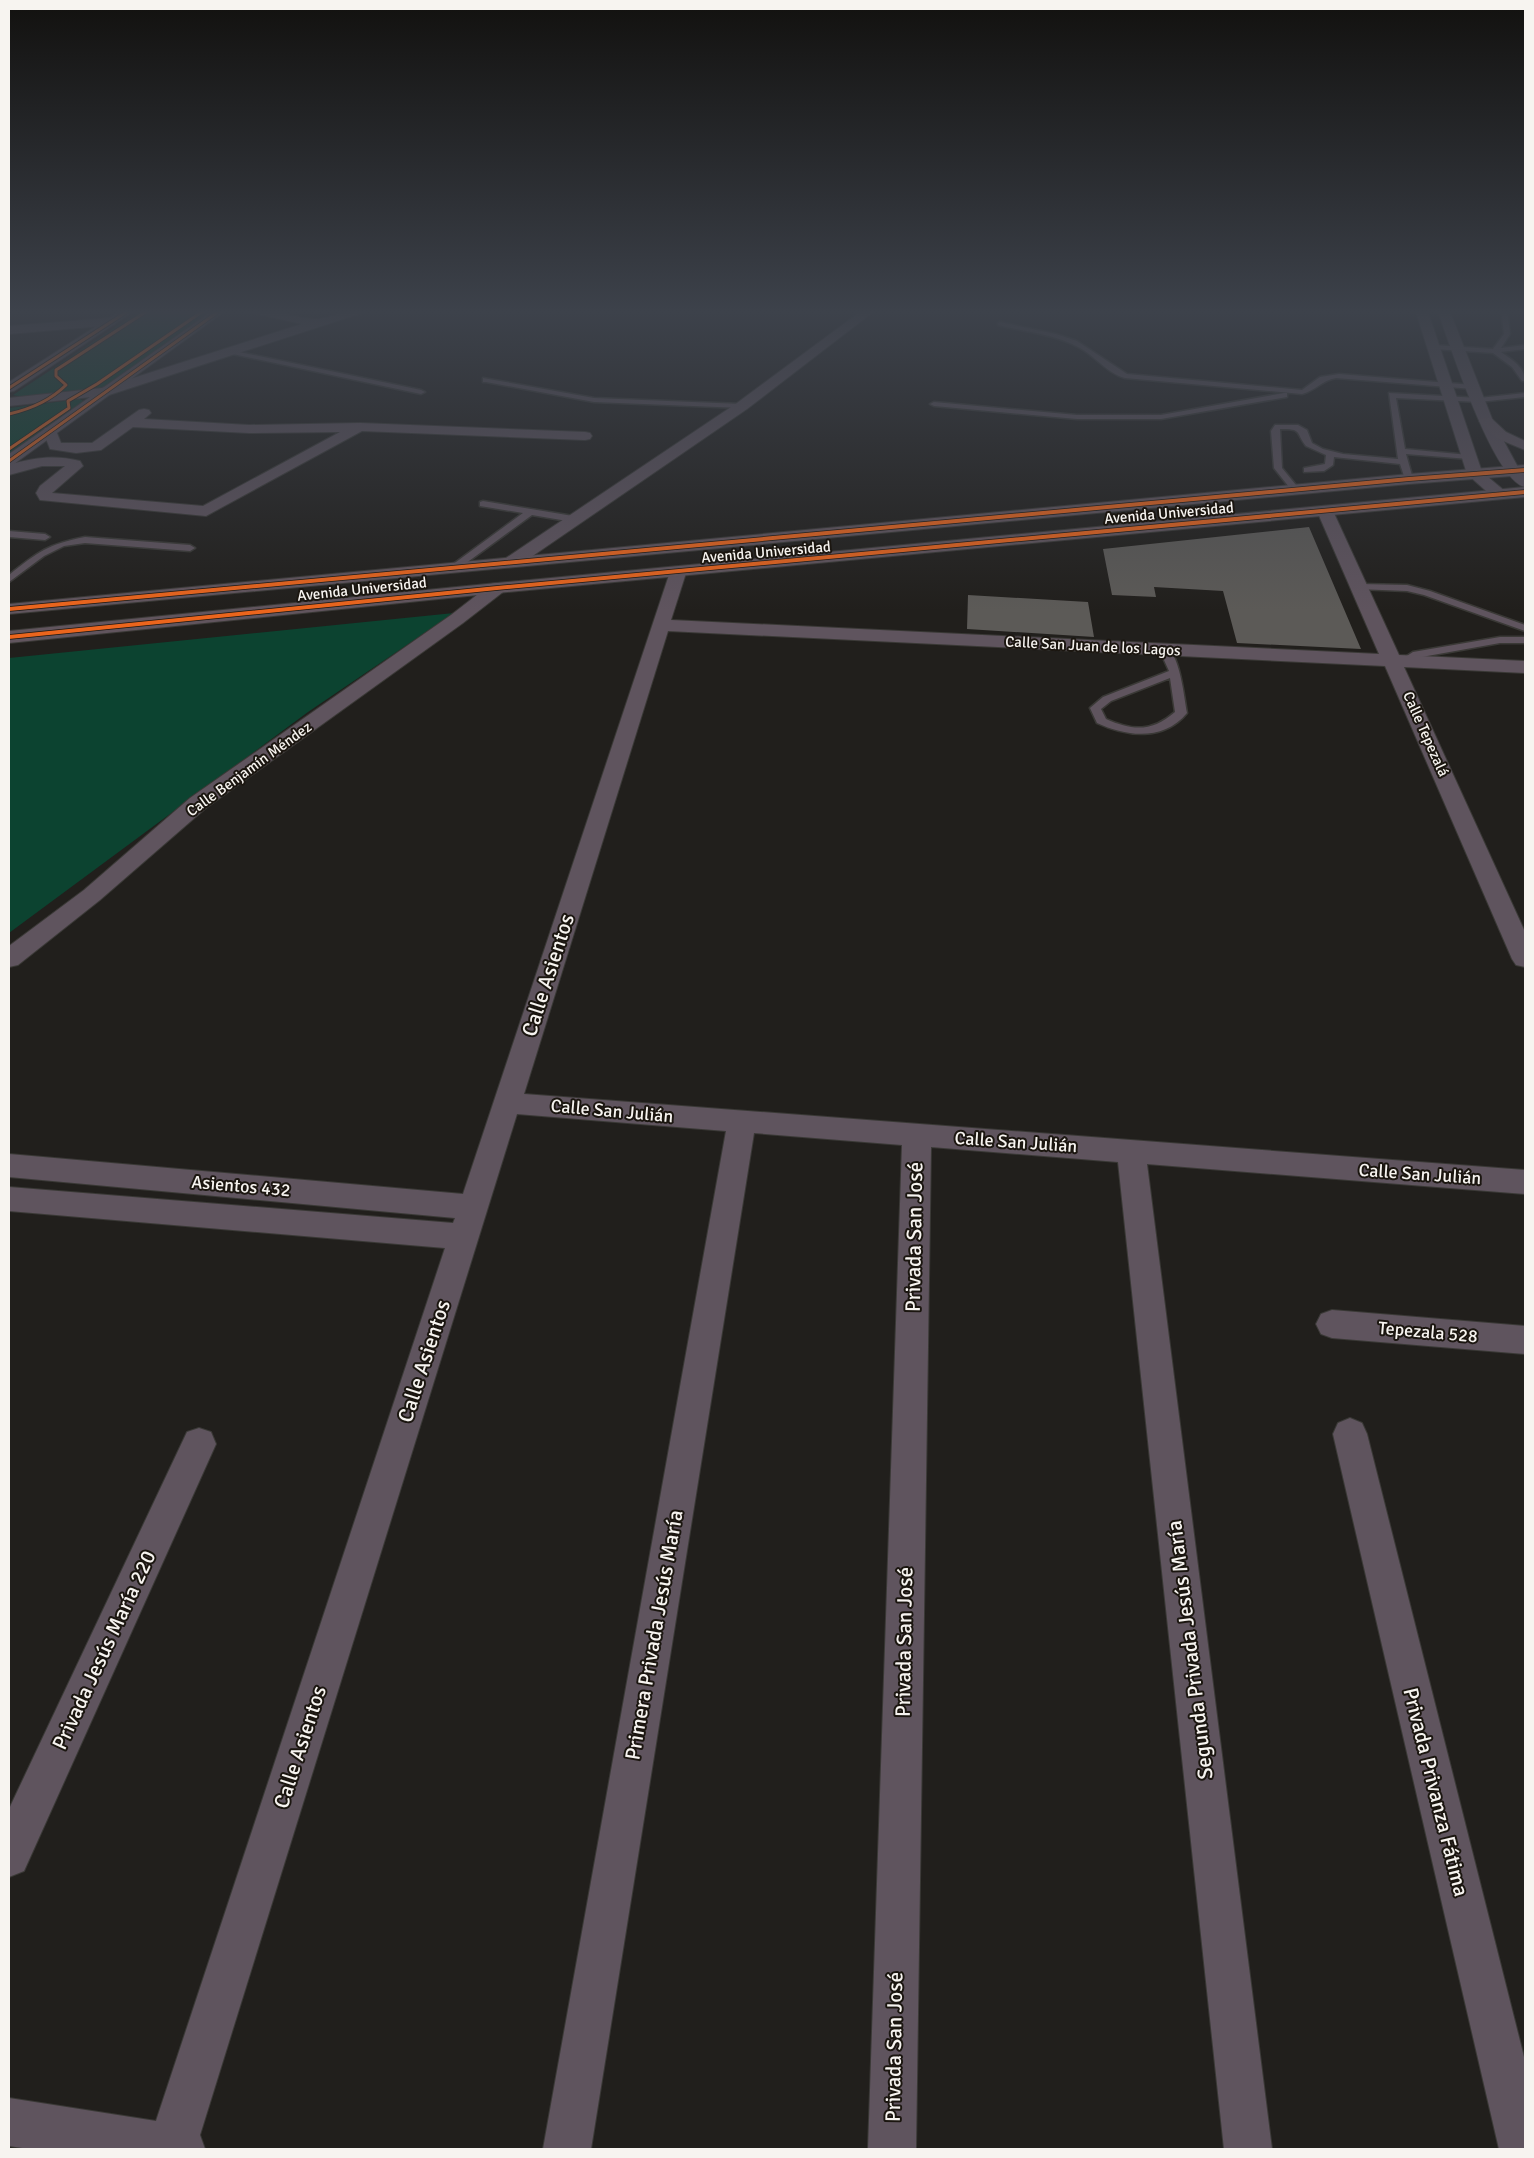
<svg xmlns="http://www.w3.org/2000/svg" width="1534" height="2158" viewBox="0 0 1534 2158" font-family="Signika,sans-serif">
<style>
.green{fill:#0c4330}
.building{fill:#5c5a57}
.lines{fill:none;stroke-linecap:round;stroke-linejoin:round}
.service-casing{stroke:#3a3936;stroke-width:3}
.minor-casing{stroke:#3a3936;stroke-width:2}
.tertiary-casing{stroke:#3a3936;stroke-width:2}
.primary-casing{stroke:#3a3936;stroke-width:2}
.service{fill:#5f545e;fill-rule:evenodd}
.minor{fill:#5f545e;fill-rule:evenodd}
.tertiary{fill:#5f545e;fill-rule:evenodd}
.primary{fill:#61555e;fill-rule:evenodd}
.cycleway-far1-casing{stroke:#1b1610;stroke-width:4.5}
.cycleway-casing{stroke:#1b1610;stroke-width:5.5}
.cycleway-far1{stroke:#eb651d;stroke-width:3}
.cycleway{stroke:#eb651d;stroke-width:4}
.labels{text-anchor:middle;stroke-width:4;stroke-linejoin:round;paint-order:stroke}
.far-street-label{font-size:15px;fill:#f7f4f0;stroke:#1b1610}
.street-label{font-size:18px;fill:#f7f4f0;stroke:#1b1610}
.near-street-label{font-size:21px;fill:#f7f4f0;stroke:#1b1610}
</style>
<rect width="100%" height="100%" fill="#211f1c"/>
<path class="green" d="M 143,309 L 215,309 L 104,387 L 23,397 L 13,395 Z
M 80,399 L 85,402 L 9,455 L 9,408 Z
M 454,613 L 308,712 L 9,933 L 9,658 Z"/>
<path class="building" d="M 1309,527 L 1361,649 L 1237,643 L 1223,591 L 1154,587 L 1156,597 L 1112,595 L 1103,549 Z
M 968,595 L 1088,602 L 1094,637 L 967,629 Z"/>
<g class="lines">
<g class="service-casing">
<path id="service" d="M 1501,309 L 1507,309 L 1510,334 L 1501,348 L 1525,345 L 1525,349 L 1501,352 C 1512,360 1525,367 1525,381 L 1522,381 L 1512,367 L 1493,353 L 1434,349 L 1430,347 L 1434,345 L 1493,349 L 1504,334 Z
M 1000,322 L 1056,334 L 1077,341 L 1127,374 L 1302,390 L 1320,377 L 1339,374 L 1473,385 L 1477,387 L 1473,389 L 1336,378 C 1322,380 1315,391 1302,394 L 1125,378 C 1107,373 1096,357 1080,348 C 1055,334 1025,332 998,325 L 998,323 Z
M 225,349 L 421,390 L 425,392 L 421,394 L 228,353 L 224,351 Z
M 483,378 L 594,398 L 742,404 L 746,406 L 742,408 L 594,402 L 486,382 L 483,382 Z
M 1284,393 L 1287,393 L 1287,397 L 1161,419 L 1077,419 L 934,406 L 930,404 L 934,402 L 1077,415 L 1161,415 Z
M 1389,393 L 1479,398 L 1525,393 L 1525,397 L 1479,402 L 1396,398 L 1405,449 L 1469,455 L 1473,457 L 1469,459 L 1406,454 L 1413,479 L 1409,482 L 1405,479 L 1400,464 L 1334,457 L 1333,465 L 1324,471 L 1304,472 L 1304,468 L 1325,464 L 1326,455 L 1306,446 C 1295,432 1303,429 1280,429 L 1282,468 L 1300,490 L 1293,492 L 1274,468 L 1271,431 L 1275,425 L 1298,425 L 1307,430 L 1312,443 L 1323,449 L 1343,454 L 1398,459 Z
M 483,501 L 573,516 L 577,519 L 573,522 L 532,515 L 458,569 L 452,569 L 452,565 L 523,513 L 480,506 L 480,502 Z
M 9,531 L 45,534 L 50,537 L 45,540 L 9,537 Z
M 85,537 L 190,545 L 195,548 L 190,551 L 85,543 L 64,546 L 44,556 L 9,582 L 9,575 C 38,552 48,544 85,537 Z
M 1360,584 L 1407,585 L 1430,591 L 1525,625 L 1525,631 L 1424,595 L 1407,591 L 1357,589 L 1355,587 Z
M 1500,637 L 1525,637 L 1525,643 L 1500,643 L 1416,658 L 1404,664 L 1399,661 L 1413,652 Z
M 1164,646 C 1180,651 1184,698 1187,713 C 1164,741 1127,737 1097,723 L 1090,708 L 1103,697 L 1169,671 L 1159,649 ZM 1170,678 L 1175,712 C 1152,732 1133,731 1106,719 L 1101,709 L 1111,701 Z"/>
</g>
<g class="minor-casing">
<path id="minor" d="M 246,309 C 270,306 291,318 315,319 C 330,320 345,307 367,309 L 365,312 L 109,395 L 9,406 L 9,398 L 102,388 L 302,324 L 248,312 Z
M 864,309 L 877,309 L 747,409 L 518,566 L 512,567 L 506,566 L 503,562 L 506,558 L 737,403 Z
M 1415,309 L 1427,309 L 1482,472 L 1506,492 L 1508,495 L 1506,498 L 1494,498 L 1467,474 Z
M 1437,309 L 1449,309 L 1493,421 L 1519,469 L 1525,474 L 1525,487 C 1493,480 1449,342 1437,309 Z
M 110,318 L 116,322 L 114,325 L 9,334 L 9,326 Z
M 144,409 L 149,410 L 151,413 L 144,419 L 249,425 L 360,423 L 585,432 L 590,433 L 592,436 L 590,439 L 585,440 L 362,431 L 206,516 L 40,500 L 36,493 L 40,486 L 65,466 L 42,466 L 9,475 L 9,465 L 12,464 C 36,457 56,455 80,461 L 83,466 L 52,493 L 203,506 L 340,432 L 249,433 L 133,427 L 101,450 L 76,453 L 50,449 L 43,431 L 45,428 L 55,428 L 61,443 L 92,443 L 139,410 Z
M 1325,506 L 1331,508 L 1333,511 L 1399,655 L 1525,661 L 1525,673 L 1404,667 L 1525,932 L 1525,967 L 1516,965 L 1512,959 L 1385,666 L 668,631 L 524,1094 L 1525,1170 L 1525,1194 L 1147,1164 L 1272,2149 L 1224,2149 L 1118,1162 L 931,1147 L 916,2149 L 868,2149 L 902,1145 L 754,1133 L 591,2149 L 543,2149 L 726,1131 L 517,1114 L 200,2135 L 205,2149 L 29,2149 L 9,2146 L 9,2098 L 156,2121 L 445,1248 L 9,1211 L 9,1187 L 453,1223 L 455,1218 L 9,1177 L 9,1154 L 463,1194 L 671,569 L 677,568 L 683,569 L 686,573 L 671,620 L 1379,654 L 1317,511 L 1319,508 Z
M 497,583 L 503,584 L 506,588 L 503,592 L 463,623 L 206,808 L 100,900 L 18,965 L 9,967 L 9,946 L 84,890 L 190,798 L 451,615 L 491,584 Z
M 1332,1310 L 1525,1326 L 1525,1354 L 1332,1338 L 1321,1334 L 1316,1324 L 1321,1314 Z
M 1350,1418 L 1362,1423 L 1367,1434 L 1525,2061 L 1525,2149 L 1499,2149 L 1333,1434 L 1338,1423 Z
M 199,1428 L 211,1432 L 216,1444 L 24,1871 L 9,1877 L 9,1809 L 187,1432 Z"/>
</g>
<g class="tertiary-casing">
<path id="tertiary" d="M 123,309 L 137,309 L 14,391 L 9,392 L 9,382 Z
M 215,309 L 228,309 L 14,464 L 9,466 L 9,454 Z"/>
</g>
<g class="primary-casing">
<path id="primary" d="M 1486,417 L 1491,418 L 1506,432 L 1525,441 L 1525,450 L 1496,438 L 1479,421 L 1481,418 Z
M 1525,465 L 1525,475 L 1409,484 L 9,614 L 9,604 L 1409,474 Z
M 1525,487 L 1525,497 L 497,593 L 9,643 L 9,631 L 497,583 Z"/>
</g>
<use href="#service" class="service"/>
<use href="#minor" class="minor"/>
<use href="#tertiary" class="tertiary"/>
<use href="#primary" class="primary"/>
<g class="cycleway-far1-casing">
<path id="cycleway-far1" d="M 9,388 L 131,309
M 9,414 C 31,409 50,401 66,385 L 56,376 L 56,370 L 150,309
M 9,449 L 69,408 L 68,401 L 97,384 L 206,309
M 9,461 L 222,309"/>
</g>
<g class="cycleway-casing">
<path id="cycleway" d="M 9,609 L 1409,479 L 1525,470
M 9,637 L 497,588 L 1525,492"/>
</g>
<use href="#cycleway-far1" class="cycleway-far1"/>
<use href="#cycleway" class="cycleway"/>
</g>
<linearGradient id="sky" x2="0" y2="1"><stop stop-color="#12110f"/><stop offset="0.51" stop-color="#3d424b"/><stop offset="1" stop-color="#3d424b" stop-opacity="0"/></linearGradient>
<rect width="1534" height="611" fill="url(#sky)"/>
<g class="labels">
<g class="far-street-label">
<text transform="translate(1169 513) rotate(-5)" y="5">Avenida Universidad</text>
<text transform="translate(766 552) rotate(-5)" y="5">Avenida Universidad</text>
<text transform="translate(362 589) rotate(-6)" y="5">Avenida Universidad</text>
<text transform="translate(1093 646) rotate(3)" y="5">Calle San Juan de los Lagos</text>
<text transform="translate(1426 734) rotate(66)" y="5">Calle Tepezalá</text>
<text transform="translate(249 769) rotate(-36)" y="5">Calle Benjamín Méndez</text>
</g>
<g class="street-label">
<text transform="translate(612 1111) rotate(5)" y="6">Calle San Julián</text>
<text transform="translate(1016 1142) rotate(4)" y="6">Calle San Julián</text>
<text transform="translate(1420 1174) rotate(4)" y="6">Calle San Julián</text>
<text transform="translate(241 1186) rotate(5)" y="6">Asientos 432</text>
<text transform="translate(1428 1332) rotate(5)" y="6">Tepezala 528</text>
</g>
<g class="near-street-label">
<text transform="translate(548 975) rotate(-72)" y="7">Calle Asientos</text>
<text transform="translate(914 1237) rotate(-89)" y="7">Privada San José</text>
<text transform="translate(424 1361) rotate(-72)" y="7">Calle Asientos</text>
<text transform="translate(654 1635) rotate(-80)" y="7">Primera Privada Jesús María</text>
<text transform="translate(904 1642) rotate(-89)" y="7">Privada San José</text>
<text transform="translate(104 1650) rotate(-65)" y="7">Privada Jesús María 220</text>
<text transform="translate(1190 1650) rotate(-97)" y="7">Segunda Privada Jesús María</text>
<text transform="translate(300 1747) rotate(-72)" y="7">Calle Asientos</text>
<text transform="translate(1436 1792) rotate(76)" y="7">Privada Privanza Fátima</text>
<text transform="translate(894 2047) rotate(-89)" y="7">Privada San José</text>
</g>
</g>
<rect width="1534" height="2158" fill="none" stroke="#f7f4f0" stroke-width="20"/>
</svg>
